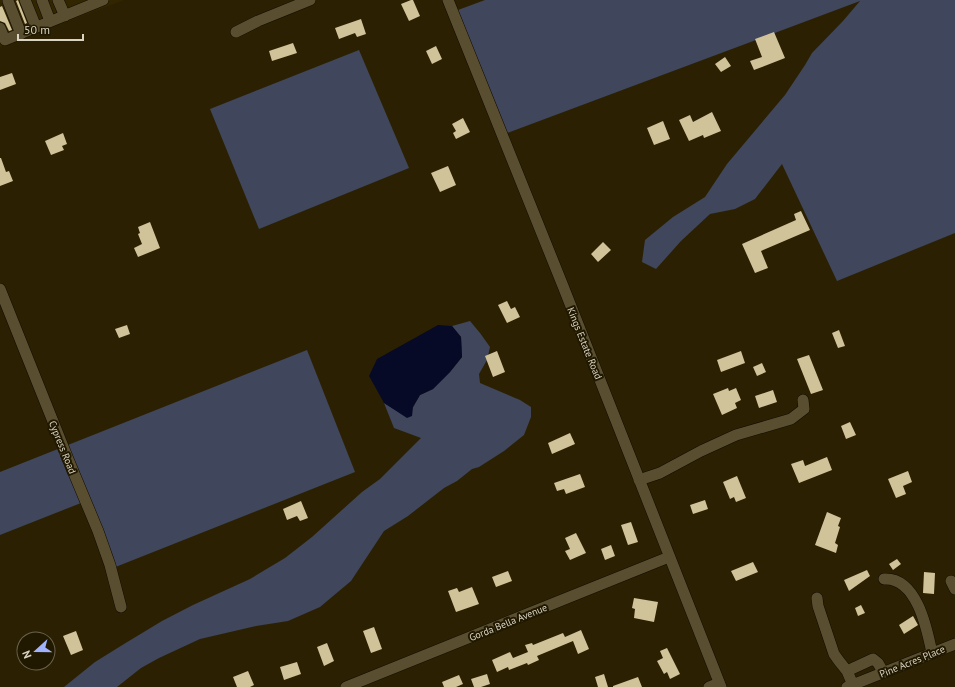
<svg xmlns="http://www.w3.org/2000/svg" width="955" height="687" viewBox="0 0 955 687" font-family="'PT Sans',sans-serif">
<style>
.built{fill:#322600}
.green{fill:#40465c}
.water{fill:#070a26}
.building{fill:#d0c299}
.lines{fill:none;stroke-linecap:round;stroke-linejoin:round}
.minor-casing{stroke:#120b00;stroke-width:12}
.minor{stroke:#594f30;stroke-width:11}
.labels{text-anchor:middle;stroke-width:4;stroke-linejoin:round;paint-order:stroke}
.street-label{font-size:10px;fill:#dad4c3;stroke:#211800}
</style>
<rect width="100%" height="100%" fill="#2b2102"/>
<path class="built" d="M 0,0 L 124,0 L 0,47 Z"/>
<path class="green" d="M 485,0 L 955,0 L 955,233 L 837,281 L 782,164 L 755,199 L 735,209 L 710,214 L 681,241 L 656,269 L 642,262 L 645,240 L 673,217 L 705,197 L 727,164 L 785,95 L 805,65 L 812,53 L 843,21 L 860,1 L 507,133 L 458,10 Z
M 359,50 L 409,168 L 259,229 L 210,109 Z
M 470,321 L 480,333 L 490,347 L 487,360 L 479,374 L 480,383 L 520,400 L 531,407 L 531,417 L 524,435 L 504,451 L 479,467 L 472,469 L 457,481 L 444,488 L 408,516 L 384,531 L 351,581 L 320,607 L 288,621 L 256,626 L 200,639 L 159,658 L 141,668 L 117,687 L 64,687 L 95,662 L 124,644 L 162,621 L 193,605 L 250,579 L 285,558 L 312,537 L 362,492 L 380,479 L 421,438 L 394,428 L 384,403 L 394,409 L 413,407 L 420,395 L 433,389 L 450,372 L 462,357 L 461,337 L 452,326 Z
M 307,350 L 355,472 L 113,568 L 86,501 L 0,535 L 0,472 Z"/>
<path class="water" d="M 438,325 L 452,326 L 461,337 L 462,357 L 450,372 L 433,389 L 420,395 L 413,407 L 412,416 L 407,418 L 384,403 L 369,376 L 377,359 Z"/>
<path class="building" d="M 18,0 L 27,23 L 25,24 L 16,1 Z
M 411,0 L 413,0 L 420,16 L 409,21 L 401,4 Z
M 2,6 L 12,30 L 9,31 L 5,23 L 0,21 L 0,7 Z
M 361,19 L 366,34 L 357,37 L 355,33 L 339,39 L 335,28 Z
M 774,32 L 785,58 L 754,70 L 750,61 L 762,57 L 755,39 Z
M 293,43 L 297,53 L 272,61 L 269,51 Z
M 436,46 L 442,59 L 432,64 L 426,51 Z
M 725,57 L 731,66 L 721,72 L 715,64 Z
M 12,73 L 16,84 L 0,90 L 0,77 Z
M 712,112 L 721,131 L 704,138 L 703,135 L 689,141 L 679,120 L 690,115 L 693,122 Z
M 463,118 L 470,132 L 456,139 L 453,133 L 456,131 L 452,124 Z
M 663,121 L 670,139 L 654,145 L 647,128 Z
M 63,133 L 67,144 L 62,146 L 64,150 L 51,155 L 45,141 Z
M 0,158 L 1,158 L 6,172 L 9,171 L 13,181 L 0,186 Z
M 448,166 L 456,185 L 440,192 L 431,173 Z
M 801,211 L 810,230 L 761,251 L 768,268 L 755,273 L 742,244 L 796,220 L 794,214 Z
M 150,222 L 160,248 L 138,257 L 134,248 L 142,244 L 138,234 L 140,233 L 138,227 Z
M 603,242 L 611,250 L 598,262 L 591,254 Z
M 507,301 L 511,309 L 515,307 L 520,317 L 507,323 L 498,305 Z
M 127,325 L 130,334 L 119,338 L 115,329 Z
M 839,330 L 845,346 L 838,348 L 832,333 Z
M 497,351 L 505,372 L 493,377 L 485,356 Z
M 741,351 L 745,363 L 721,372 L 717,360 Z
M 809,355 L 823,390 L 811,394 L 797,359 Z
M 762,363 L 766,372 L 757,376 L 753,367 Z
M 728,388 L 729,391 L 736,388 L 741,400 L 735,403 L 737,408 L 722,415 L 713,394 Z
M 773,390 L 777,402 L 759,408 L 755,396 Z
M 850,422 L 856,435 L 846,439 L 841,426 Z
M 570,433 L 575,444 L 552,454 L 548,443 Z
M 827,457 L 832,470 L 799,483 L 791,464 L 803,460 L 805,466 Z
M 908,471 L 912,482 L 903,486 L 906,494 L 896,498 L 888,479 Z
M 580,474 L 585,487 L 566,494 L 564,489 L 557,491 L 554,483 Z
M 737,476 L 746,498 L 736,502 L 734,497 L 730,499 L 723,482 Z
M 705,500 L 708,509 L 693,514 L 690,505 Z
M 301,501 L 308,518 L 300,521 L 297,516 L 287,520 L 283,509 Z
M 827,512 L 841,518 L 838,526 L 840,527 L 835,543 L 838,545 L 836,553 L 815,545 Z
M 631,522 L 638,542 L 628,545 L 621,525 Z
M 576,533 L 586,553 L 570,560 L 565,551 L 570,549 L 565,538 Z
M 611,545 L 615,556 L 605,560 L 601,549 Z
M 897,559 L 901,564 L 893,570 L 889,564 Z
M 753,562 L 758,572 L 736,581 L 731,571 Z
M 867,570 L 870,576 L 849,591 L 844,580 Z
M 508,571 L 512,581 L 496,587 L 492,577 Z
M 924,572 L 935,573 L 934,594 L 923,593 Z
M 472,587 L 479,604 L 456,612 L 448,591 L 457,588 L 459,592 Z
M 634,598 L 658,602 L 654,622 L 634,618 L 635,609 L 632,608 Z
M 861,605 L 865,613 L 858,616 L 855,608 Z
M 913,616 L 918,625 L 904,634 L 899,625 Z
M 374,627 L 382,649 L 371,653 L 363,631 Z
M 581,630 L 589,649 L 578,654 L 573,641 L 537,656 L 539,660 L 528,665 L 527,663 L 509,670 L 508,667 L 497,672 L 492,660 L 510,652 L 513,658 L 528,652 L 525,645 L 532,643 L 533,645 L 563,633 L 565,637 Z
M 76,631 L 83,650 L 71,655 L 63,636 Z
M 327,643 L 334,661 L 324,666 L 317,647 Z
M 667,648 L 680,674 L 670,679 L 667,672 L 664,674 L 657,661 L 663,658 L 660,651 Z
M 297,662 L 301,674 L 284,680 L 280,667 Z
M 248,671 L 254,685 L 250,687 L 237,687 L 233,677 Z
M 487,674 L 490,684 L 481,687 L 474,687 L 471,679 Z
M 604,674 L 608,687 L 598,687 L 595,677 Z
M 459,675 L 463,684 L 456,687 L 444,687 L 442,682 Z
M 638,677 L 642,687 L 613,687 L 613,686 Z"/>
<g class="lines">
<g class="minor-casing">
<path id="minor" d="M 25,0 L 36,27
M 42,0 L 50,21
M 58,0 L 65,16
M 448,0 L 563,286 L 721,687
M 8,1 L 21,34
M 0,28 L 5,40 L 103,0
M 236,32 L 258,21 L 310,0
M 0,289 L 68,459 L 98,531 L 110,565 L 121,607
M 639,480 L 660,473 L 701,451 L 736,435 L 791,419 L 804,409 L 803,400
M 884,579 C 917,577 927,629 932,653
M 951,581 L 955,589
M 817,598 L 818,606 L 834,654 L 839,661 L 847,671 L 853,685
M 847,671 L 873,659 L 878,663 L 883,672
M 346,687 L 669,557
M 709,687 L 719,683
M 847,687 L 955,644"/>
</g>
<use href="#minor" class="minor"/>
</g>
<g class="labels">
<g class="street-label">
<text transform="translate(585 343) rotate(68)" y="4">Kings Estate Road</text>
<text transform="translate(63 447) rotate(68)" y="4">Cypress Road</text>
<text transform="translate(508 622) rotate(-22)" y="4">Gorda Bella Avenue</text>
<text transform="translate(912 661) rotate(-22)" y="4">Pine Acres Place</text>
</g>
</g>
<g transform="translate(36 651) rotate(249)"><circle r="19" fill="#211800" stroke="#6b634e"/>
<path d="M0-3L7 15L0 10L-7 15Z" fill="#a1b3fd"/>
<text y="-6" font-size="11" font-weight="bold" text-anchor="middle" fill="#dad4c3">N</text>
</g>
<path d="M18 34v6h65v-6" fill="none" stroke="#dad4c3" stroke-width="2"/>
<text x="24" y="34" font-size="12" fill="#dad4c3" stroke="#211800" stroke-width="3" paint-order="stroke">50 m</text>
</svg>
